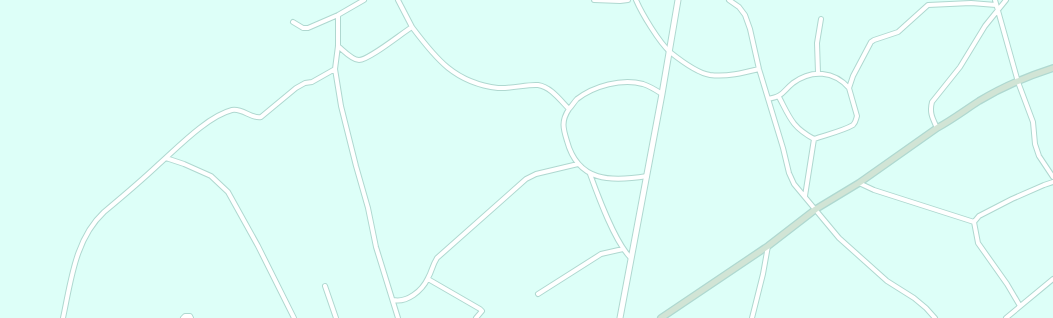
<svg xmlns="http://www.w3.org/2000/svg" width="1053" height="318" viewBox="0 0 1053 318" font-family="Roboto,sans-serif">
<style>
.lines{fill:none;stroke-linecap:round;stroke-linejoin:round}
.minor-casing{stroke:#afd8d0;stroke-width:6}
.tertiary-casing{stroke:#afd8d0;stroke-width:7}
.secondary-casing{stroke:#afd8d0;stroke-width:8}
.minor{stroke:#fff;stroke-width:4}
.tertiary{stroke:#fff;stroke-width:5}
.secondary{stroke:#d1e4d5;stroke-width:5.5}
</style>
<rect width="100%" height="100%" fill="#ddfff8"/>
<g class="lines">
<g class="minor-casing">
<path id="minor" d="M 594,0 L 620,1 L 628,0
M 636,0 C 642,14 659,42 670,52 C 680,60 697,73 710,75 C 727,77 743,73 759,69
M 729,0 L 739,7 L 745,15 L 750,29 L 759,69 L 783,148 L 789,173 L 794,184 L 839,238 L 887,281 L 914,298 L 926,308 L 935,318
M 995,0 L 1018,82 L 1033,122 L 1035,144 L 1039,156 L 1053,177
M 338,15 L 338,46 L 335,69 L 341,106 L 356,166 L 368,208 L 376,247 L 398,318
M 293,22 L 303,28 L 308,28 L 338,15 L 364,0
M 412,27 C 436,59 455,83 498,88 C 511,89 528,84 538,85 C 551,87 560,100 569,109 C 572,106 574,102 577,99 C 594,86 622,78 643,84 C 649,86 656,90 662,94
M 338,46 C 343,50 352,60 359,60 C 369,60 402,33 412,27 L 398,0
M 818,73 L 817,43 L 821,19
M 779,97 C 790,118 792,127 814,139
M 768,99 C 784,96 782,92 793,83 C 812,69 834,71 849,88
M 569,109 C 561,121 563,128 567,141 C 578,182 611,182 647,176
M 937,128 C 933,119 929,113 932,102 L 960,67 L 985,26 L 1006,0
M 166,158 L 184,164 L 211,176 L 228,192 L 258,246 L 294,318
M 590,174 C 598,196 615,243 631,258
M 859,183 L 874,190 L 974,222 L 978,243 L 1007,284 L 1020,306
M 805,196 L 814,139 C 825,135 843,131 853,125 C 856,122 856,119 857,116 L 849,88 L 853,76 L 871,42 L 874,40 L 898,32 L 928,5 L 971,3 L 996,5
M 974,222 L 979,216 L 1012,199 L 1044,185 L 1053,182
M 428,279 L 480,309 L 482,311 L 476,318
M 325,286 L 336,318
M 538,294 L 601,254 L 623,249
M 393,300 C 407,303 422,291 428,278 C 432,271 432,266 437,258 L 526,179 L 536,174 L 578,164
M 63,318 C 71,281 75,239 104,212 C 122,197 141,181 159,164 C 178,147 208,116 232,110 C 243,108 251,119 261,117 L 296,88 L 305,83 L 312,82 L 335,69
M 183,318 L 185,316 L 190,316 L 191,318
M 752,318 L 763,274 L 768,246
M 1006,318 L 1053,279"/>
</g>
<g class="tertiary-casing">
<path id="tertiary" d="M 620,318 L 662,94 L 678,0"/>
</g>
<g class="secondary-casing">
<path id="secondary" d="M 661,318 L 768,246 L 816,209 L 859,183 L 937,128 C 952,120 965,110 979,101 C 1002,87 1028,76 1053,68"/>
</g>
<use href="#minor" class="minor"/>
<use href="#tertiary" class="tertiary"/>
<use href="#secondary" class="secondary"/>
</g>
</svg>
